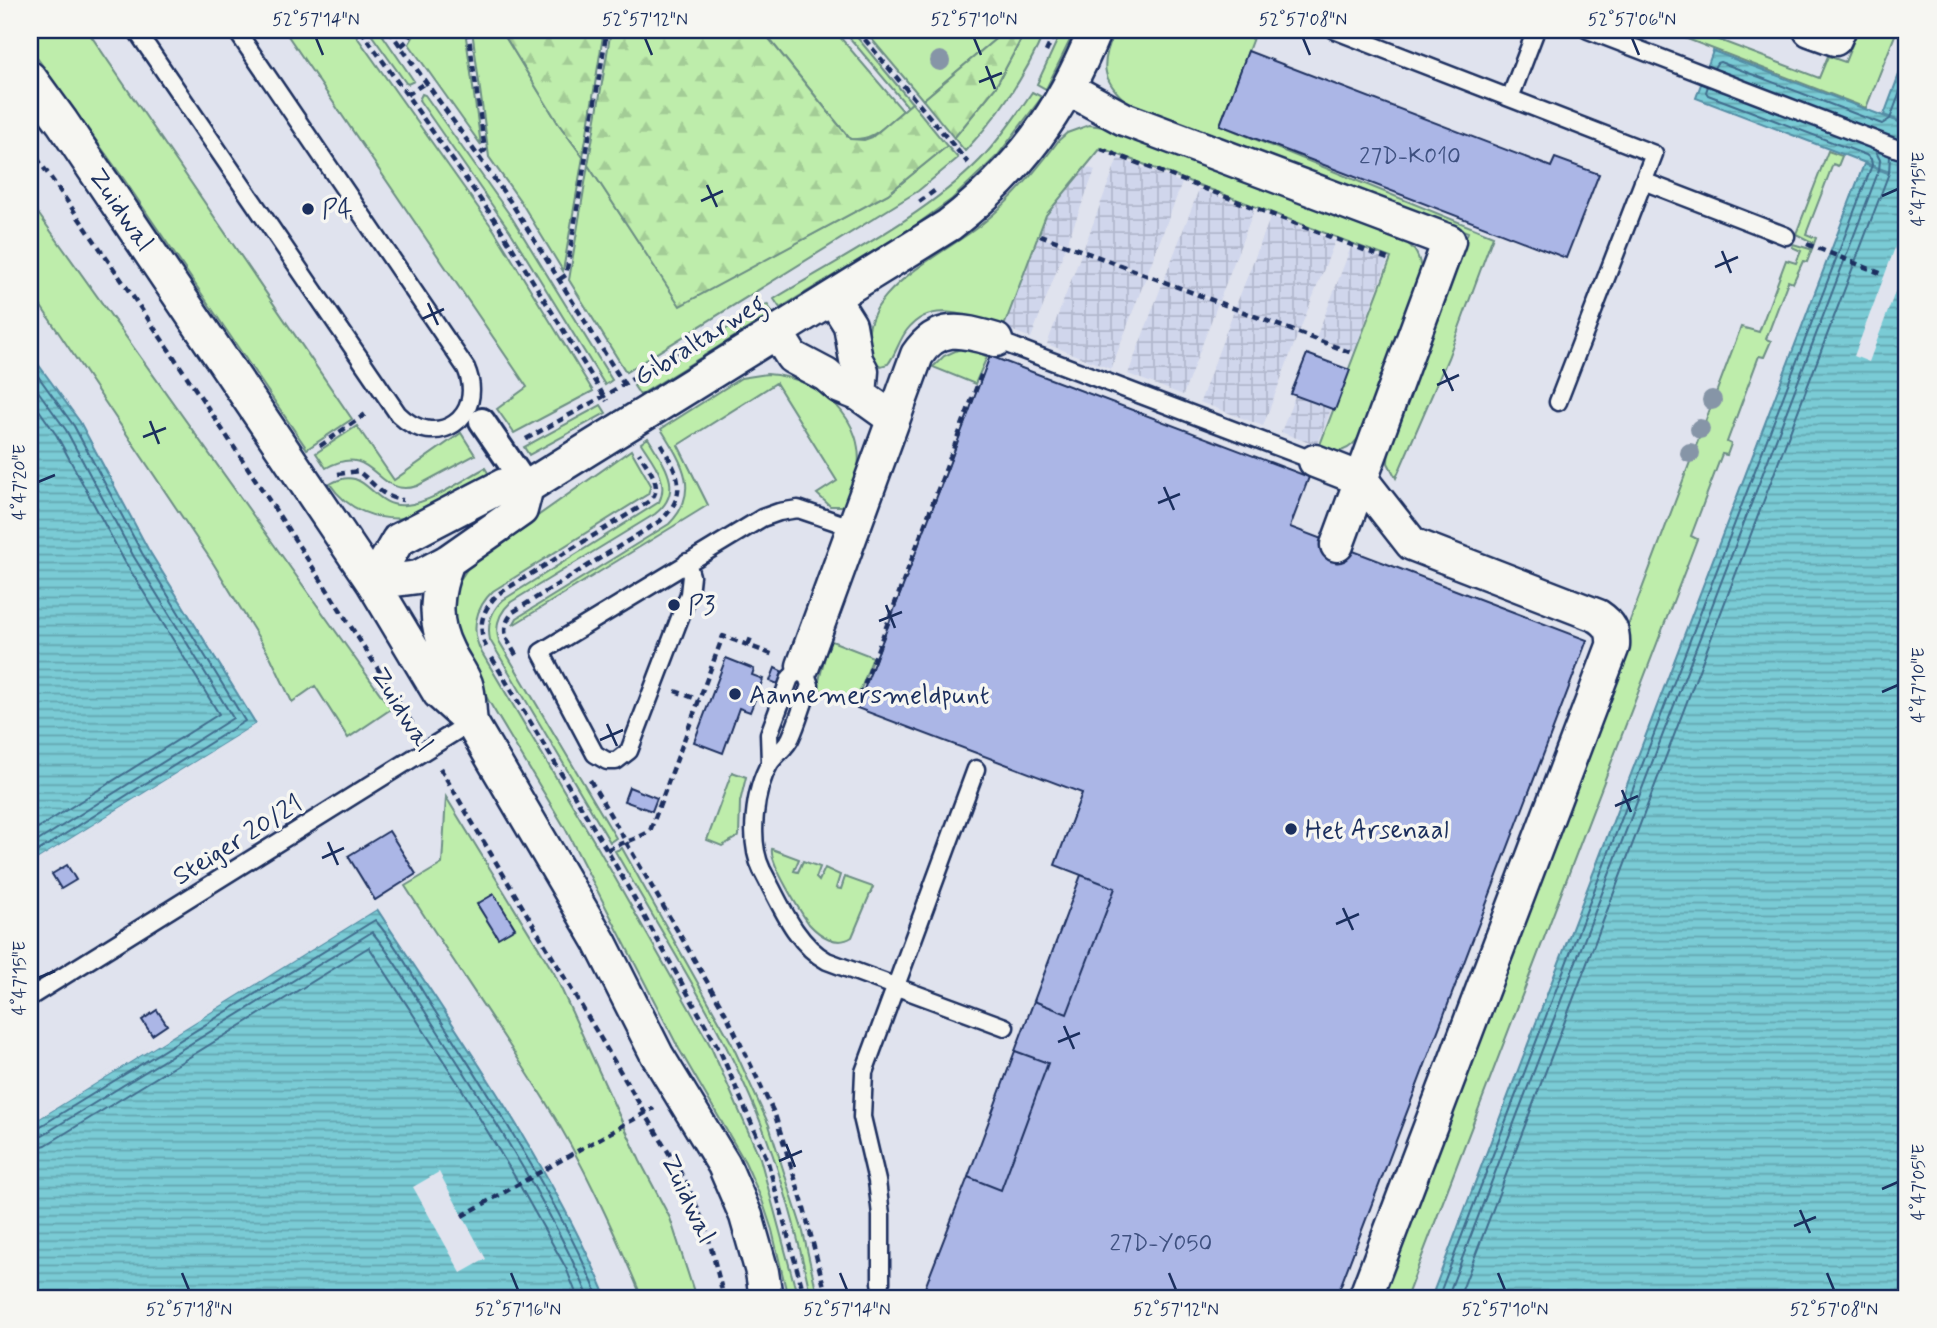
<svg xmlns="http://www.w3.org/2000/svg" width="1937" height="1328" viewBox="0 0 1937 1328" font-family="Mynerve,sans-serif">
<style>
.industrial{fill:url(#industrial-grid)}
.green{fill:#beedab;stroke:#6c8e84;stroke-width:2}
.forest{fill:url(#forest-firs);stroke:#6c8e84;stroke-width:2}
.water{fill:url(#water-rules);stroke:#548da5;stroke-width:2}
.pier{fill:#e0e3ee}
.lines{fill:none;stroke-linecap:round;stroke-linejoin:round}
.shore{stroke:#416d8e;stroke-width:2}
.building{fill:#abb6e6;stroke:#1b2f5e;stroke-width:2}
.service-casing{stroke:#1b2f5e;stroke-width:21}
.pedestrian-casing{stroke:#1b2f5e;stroke-width:30}
.minor-casing{stroke:#1b2f5e;stroke-width:37}
.path{stroke:#1b2f5e;stroke-width:4.5;stroke-dasharray:7 5;stroke-linecap:butt}
.service{stroke:#f6f6f2;stroke-width:16}
.pedestrian{stroke:#f6f6f2;stroke-width:24}
.minor{stroke:#f6f6f2;stroke-width:32}
.tree{fill:#8695a7}
.ticks{fill:none;stroke:#1b2f5e;stroke-width:2.5}
.poi-dot{fill:#1b2f5e;stroke:#f6f6f2;stroke-width:2.5}
.labels{text-anchor:middle;stroke-width:7;stroke-linejoin:round;paint-order:stroke}
.number-label{font-size:23px;fill:#3f5180}
.street-label{font-size:26px;fill:#1b2f5e;stroke:#f6f6f2}
.poi-label{font-size:26px;fill:#1b2f5e;stroke:#f6f6f2;text-anchor:start}
.neatline{fill:none;stroke:#1b2f5e;stroke-width:2.5}
.ticks-label{font-size:18px;text-anchor:middle;fill:#1b2f5e}
</style>
<defs>
<pattern id="industrial-grid" width="8" height="8" patternUnits="userSpaceOnUse" patternTransform="scale(1.75)"><rect width="8" height="8" fill="#d0d6ec"/><path d="M0 4h8M4 0v8" fill="none" stroke="#b2b8cd"/></pattern>
<pattern id="forest-firs" width="22" height="20" patternUnits="userSpaceOnUse" patternTransform="scale(1.75)"><rect width="22" height="20" fill="#beedab"/><path d="M5 1l3.5 6h-7zM16 11l3.5 6h-7z" fill="#a3cc96"/></pattern>
<pattern id="water-rules" width="6" height="5" patternUnits="userSpaceOnUse" patternTransform="scale(1.75)"><rect width="6" height="5" fill="#7acbd5"/><path d="M0 2.5h6" fill="none" stroke="#63a5b0"/></pattern>
</defs>
<rect width="100%" height="100%" fill="#e0e3ee"/>
<filter id="ink" filterUnits="userSpaceOnUse"><feTurbulence type="fractalNoise" baseFrequency=".0143" numOctaves="2"/><feDisplacementMap in="SourceGraphic" scale="14" xChannelSelector="R" yChannelSelector="G"/><feConvolveMatrix kernelMatrix="1 2 1 2 8 2 1 2 1" color-interpolation-filters="sRGB"/></filter>
<g filter="url(#ink)">
<path class="industrial" d="M 1118,158 L 1182,183 L 1147,274 L 1083,250 Z
M 1086,167 L 1095,170 L 1067,243 L 1039,233 L 1046,215 Z
M 1199,189 L 1254,210 L 1219,301 L 1164,280 Z
M 1271,216 L 1335,241 L 1299,332 L 1235,308 Z
M 1038,236 L 1066,246 L 1031,338 L 1003,327 Z
M 1351,247 L 1388,260 L 1354,352 L 1316,338 Z
M 1082,252 L 1146,277 L 1111,369 L 1047,344 Z
M 1163,282 L 1218,303 L 1183,395 L 1128,374 Z
M 1234,310 L 1298,334 L 1263,426 L 1200,402 Z
M 1295,396 L 1331,409 L 1317,446 L 1281,432 Z"/>
<path class="green" d="M 30,30 L 87,30 L 352,419 L 307,449 L 123,178 L 30,48 Z
M 284,30 L 352,30 L 494,230 L 593,391 L 514,433 L 497,409 L 527,387 Z
M 368,30 L 379,30 L 414,81 L 408,84 L 406,83 Z
M 417,30 L 465,30 L 481,145 L 409,44 Z
M 472,30 L 501,30 L 558,123 L 583,157 L 563,271 L 521,202 L 489,157 Z
M 762,30 L 834,30 L 903,111 C 885,125 875,141 850,139 Z
M 843,30 L 851,30 L 912,103 L 908,107 Z
M 864,30 L 1006,30 L 923,100 Z
M 1026,30 L 1045,30 C 1026,76 999,115 965,151 L 954,138 L 995,88 Z
M 1062,30 L 1075,30 L 1046,89 L 1037,84 Z
M 1115,30 L 1256,30 L 1220,125 L 1493,236 L 1448,358 L 1396,478 L 1388,463 L 1389,444 L 1468,232 L 1129,104 C 1098,78 1102,63 1115,30 Z
M 1664,30 L 1693,30 L 1819,78 L 1828,56 L 1845,62 L 1858,30 L 1897,30 L 1866,108 Z
M 1032,92 L 1042,97 L 998,155 L 952,199 L 913,227 L 780,308 L 774,299 C 841,258 925,216 980,160 C 1000,139 1016,116 1032,92 Z
M 422,94 L 425,95 L 512,218 L 612,380 L 605,385 L 510,231 L 419,100 Z
M 1089,125 L 1111,128 L 1403,240 C 1416,249 1420,257 1421,272 L 1361,434 C 1350,452 1338,454 1318,450 L 1391,258 L 1101,148 L 1046,215 L 1003,329 C 971,318 933,297 907,330 C 899,340 896,354 888,364 L 881,366 L 873,362 C 845,295 942,257 983,223 C 1012,200 1037,170 1059,140 L 1067,133 Z
M 947,146 L 958,158 L 918,191 L 626,372 L 569,280 L 588,165 L 680,305 L 888,194 Z
M 1828,151 L 1842,156 L 1838,166 L 1833,164 L 1806,234 L 1816,238 L 1807,262 L 1803,261 L 1793,283 L 1788,281 L 1766,339 L 1771,341 L 1764,357 L 1759,356 L 1727,442 L 1731,444 L 1727,455 L 1722,454 L 1691,536 L 1697,539 L 1406,1298 L 1374,1298 L 1741,327 L 1759,332 L 1786,260 L 1796,263 L 1801,251 L 1792,247 L 1793,244 L 1810,249 L 1812,242 L 1796,234 Z
M 30,202 L 391,709 L 348,738 L 315,686 L 292,702 L 271,658 L 213,563 L 30,290 Z
M 767,304 L 773,313 L 640,395 L 634,386 Z
M 962,348 L 982,349 L 980,353 L 987,357 L 975,384 L 933,367 L 944,356 Z
M 767,374 C 818,377 869,419 857,475 C 855,485 850,496 846,506 L 830,506 L 817,494 L 837,481 L 776,383 L 678,445 L 708,505 L 513,625 L 517,618 L 669,524 C 702,491 681,461 661,429 L 741,378 Z
M 601,405 L 606,413 L 529,455 L 524,447 Z
M 357,426 L 394,480 L 461,433 L 475,455 L 417,486 C 375,500 376,440 326,468 L 316,453 Z
M 648,438 C 663,463 686,490 655,514 L 511,602 C 499,613 494,625 499,641 L 616,838 L 610,842 L 490,640 C 487,625 491,611 503,600 L 659,502 C 670,480 652,461 641,443 Z
M 631,450 L 651,485 L 648,494 L 493,591 C 475,608 470,631 482,653 L 598,848 L 710,1045 L 760,1158 L 798,1298 L 788,1298 L 772,1230 L 762,1200 L 745,1162 L 679,1049 L 565,828 L 458,650 L 449,621 L 456,586 L 471,563 Z
M 485,468 L 490,476 L 407,518 C 377,521 347,510 330,484 C 368,462 370,509 406,505 C 431,503 463,480 485,468 Z
M 829,640 L 873,657 L 854,707 L 822,694 L 823,691 L 817,689 Z
M 732,772 L 746,777 L 740,802 L 739,836 L 722,846 L 707,840 Z
M 446,797 L 554,973 L 640,1161 L 670,1218 L 696,1298 L 642,1298 C 614,1231 584,1164 545,1101 C 500,1029 451,958 405,886 L 442,864 Z
M 622,848 L 731,1042 L 769,1125 L 803,1232 L 818,1298 L 811,1298 C 800,1245 786,1190 767,1139 C 730,1038 668,944 615,851 Z
M 772,849 L 799,859 L 794,871 L 798,872 L 803,861 L 820,867 L 816,878 L 819,881 L 825,868 L 840,875 L 836,888 L 841,889 L 845,877 L 873,887 L 852,937 C 837,947 820,936 809,924 C 800,911 769,862 772,849 Z"/>
<path class="forest" d="M 501,30 L 604,30 L 583,157 L 558,123 Z
M 611,30 L 762,30 L 850,139 L 864,140 L 872,137 L 912,103 L 947,146 L 888,194 L 680,306 L 588,165 Z
M 1006,30 L 1026,30 L 995,88 L 954,138 L 923,100 Z"/>
<path class="water" d="M 1713,51 L 1907,125 L 1907,1298 L 1431,1298 L 1864,164 L 1888,173 L 1889,172 L 1696,98 Z
M 1907,53 L 1907,124 L 1884,115 Z
M 30,353 L 80,422 L 148,549 L 256,724 L 30,864 Z
M 377,909 C 457,1032 550,1163 607,1298 L 30,1298 L 30,1124 Z"/>
<path class="pier" d="M 1907,216 L 1907,260 L 1869,362 L 1854,356 Z
M 259,722 L 258,727 L 30,868 L 30,864 Z
M 375,906 L 380,907 L 30,1124 L 30,1120 Z
M 439,1172 L 486,1259 L 461,1273 L 413,1187 Z"/>
<g class="lines">
<path class="shore" d="M 1714,68 L 1717,63 L 1720,62 L 1882,124 L 1890,119 L 1907,73
M 30,365 L 74,426 L 142,553 L 245,721 L 30,856
M 30,380 L 66,430 L 134,557 L 233,718 L 30,846
M 30,397 L 57,436 L 125,562 L 219,714 L 30,833
M 30,1130 L 36,1129 L 375,920 C 398,946 420,989 440,1019 C 497,1108 558,1200 599,1298
M 30,1139 L 41,1136 L 372,932 C 395,958 417,1001 437,1030 C 492,1116 550,1204 589,1298
M 30,1149 L 46,1145 L 369,947 L 460,1086 L 515,1177 L 566,1268 L 578,1298
M 1438,1298 L 1872,165 L 1871,159 L 1866,155 L 1708,95 L 1706,92 L 1708,86
M 1447,1298 L 1879,170 L 1880,160 L 1875,150
M 1459,1298 L 1889,173 L 1890,156"/>
</g>
<path class="building" d="M 1248,51 L 1551,167 L 1555,158 L 1599,174 L 1566,258 L 1220,125 Z
M 1307,354 L 1350,370 L 1335,410 L 1291,394 Z
M 990,356 L 1309,477 L 1290,527 L 1587,640 L 1336,1298 L 921,1298 L 968,1177 L 1001,1190 L 1048,1063 L 1015,1051 L 1034,1001 L 1067,1014 L 1115,888 L 1055,865 L 1082,793 L 857,708 Z
M 726,658 L 754,669 L 752,675 L 763,679 L 750,712 L 739,708 L 723,753 L 694,742 Z
M 775,668 L 783,672 L 778,684 L 770,681 Z
M 629,787 L 657,798 L 652,811 L 624,801 Z
M 389,831 L 416,874 L 375,900 L 348,856 Z
M 67,865 L 76,880 L 61,889 L 52,874 Z
M 1081,875 L 1115,888 L 1067,1014 L 1034,1001 Z
M 494,894 L 515,928 L 498,938 L 477,904 Z
M 157,1010 L 167,1025 L 152,1035 L 142,1020 Z
M 1015,1051 L 1048,1063 L 1001,1190 L 968,1177 Z"/>
<g class="lines">
<g class="service-casing">
<path id="service" d="M 136,30 L 398,414 C 436,452 487,417 466,368 L 236,30
M 1334,30 L 1654,154 L 1558,402
M 1588,30 L 1898,149
M 1510,98 L 1536,30
M 1643,181 L 1786,236
M 996,340 L 1315,461
M 687,562 L 691,576 L 689,594 L 629,751 L 616,761 L 607,761 L 595,754 L 541,652 L 762,518 L 779,512 L 798,509 L 854,528
M 770,763 L 769,734 L 790,678 L 803,666 L 810,685 L 808,691 C 802,706 798,722 791,737 C 787,747 776,754 770,763 C 754,790 748,842 762,870 C 779,901 795,944 827,961 L 1005,1027
M 30,997 L 471,722
M 881,1283 L 881,1215 L 877,1181 L 862,1117 L 864,1072 L 976,769"/>
</g>
<g class="pedestrian-casing">
<path id="pedestrian" d="M 482,421 L 527,487"/>
</g>
<g class="minor-casing">
<path id="minor" d="M 1810,30 L 1835,39 L 1839,30
M 30,78 L 62,122 L 373,583 L 439,693 L 471,722 L 600,942 L 657,1055 L 724,1165 L 746,1216 L 762,1272 L 766,1298
M 1069,89 L 1124,119 L 1449,241 L 1337,545
M 833,298 L 850,325 L 856,360 L 862,371 L 860,395
M 777,333 L 792,357 L 826,375 L 840,387 L 860,395 L 892,418
M 1315,461 L 1361,479 L 1412,544 L 1598,616 C 1610,624 1614,631 1613,646 L 1365,1298
M 448,561 C 436,592 432,620 448,651 C 453,662 462,673 466,684 C 470,695 469,710 471,722
M 373,583 L 398,540 L 504,485 L 527,487 L 949,225 C 1020,170 1061,113 1095,30
M 373,583 L 418,577 L 448,561 L 521,510 L 527,487
M 803,666 L 917,355 C 939,322 964,331 996,340"/>
</g>
<path class="path" d="M 361,30 L 497,223 L 607,401
M 389,30 L 512,204 L 627,389
M 468,30 L 485,150 L 478,156
M 857,30 L 968,163
M 401,46 L 407,41 L 413,30
M 1046,52 L 1056,30
M 407,95 L 426,82
M 30,148 C 164,339 293,533 417,731
M 1101,149 L 1388,259
M 919,202 L 937,189
M 1040,235 L 1352,353
M 1807,244 L 1885,275
M 560,279 L 566,275 L 607,30
M 526,439 L 604,396 L 682,349
M 320,446 L 367,413
M 338,474 L 358,471 C 374,483 382,498 403,500
M 748,645 L 752,635
M 486,647 C 477,626 482,610 498,594 L 645,504 C 668,490 649,470 639,453
M 516,655 C 506,638 499,630 513,612 L 660,521 C 691,493 677,471 659,441
M 492,658 L 607,850 L 720,1051 L 767,1159 L 805,1298
M 675,691 L 699,700
M 856,707 L 983,370
M 440,768 L 686,1182 L 706,1228 L 724,1298
M 590,780 L 727,1016 L 775,1115 L 802,1201 L 827,1298
M 607,850 C 622,842 636,840 650,831 L 723,636 L 774,655
M 462,1216 L 654,1108"/>
<use href="#service" class="service"/>
<use href="#pedestrian" class="pedestrian"/>
<use href="#minor" class="minor"/>
</g>
<g class="tree">
<circle cx="940" cy="61" r="10"/>
<circle cx="1712" cy="400" r="10"/>
<circle cx="1700" cy="429" r="10"/>
<circle cx="1690" cy="453" r="10"/>
</g>
</g>
<path class="ticks" d="M 316,38 L 323,55M 645,38 L 652,55M 974,38 L 981,55M 1303,38 L 1310,55M 1632,38 L 1639,55M 986,66 L 995,89M 979,82 L 1002,73M 707,185 L 717,207M 1882,196 L 1898,189M 701,201 L 723,191M 1722,251 L 1731,273M 1715,267 L 1738,257M 428,303 L 438,325M 422,319 L 444,309M 1443,369 L 1453,391M 1437,385 L 1459,375M 150,421 L 159,444M 143,437 L 166,428M 38,482 L 55,475M 1164,487 L 1174,510M 1158,503 L 1180,494M 886,605 L 895,628M 879,621 L 902,612M 1882,692 L 1898,685M 607,724 L 617,746M 600,740 L 623,730M 1622,790 L 1631,812M 1615,806 L 1638,796M 328,842 L 338,865M 322,858 L 344,848M 1343,908 L 1353,930M 1336,924 L 1359,914M 38,978 L 55,971M 1064,1026 L 1074,1049M 1058,1042 L 1080,1033M 786,1144 L 795,1167M 779,1161 L 802,1151M 1882,1189 L 1898,1182M 1800,1210 L 1810,1233M 1794,1226 L 1816,1217M 182,1273 L 189,1290M 511,1273 L 518,1290M 840,1273 L 847,1290M 1169,1273 L 1176,1290M 1498,1273 L 1505,1290M 1827,1273 L 1834,1290"/>
<g class="poi-dot">
<circle cx="308" cy="209" r="7"/>
<circle cx="674" cy="605" r="7"/>
<circle cx="735" cy="694" r="7"/>
<circle cx="1291" cy="829" r="7"/>
</g>
<g class="labels">
<g class="number-label">
<text x="1410" y="163">27D-K010</text>
<text x="1161" y="1250">27D-Y050</text>
</g>
<g class="street-label">
<text transform="translate(122 209) rotate(56)" y="9">Zuidwal</text>
<text transform="translate(699 339) rotate(-32)" y="9">Gibraltarweg</text>
<text transform="translate(403 709) rotate(58)" y="9">Zuidwal</text>
<text transform="translate(237 839) rotate(-32)" y="9">Steiger 20/21</text>
<text transform="translate(689 1198) rotate(65)" y="9">Zuidwal</text>
</g>
<g class="poi-label">
<text x="322" y="218">P4</text>
<text x="688" y="614">P3</text>
<text x="749" y="703">Aannemersmeldpunt</text>
<text x="1305" y="838">Het Arsenaal</text>
</g>
</g>
<rect width="1937" height="1328" fill="none" stroke="#f6f6f2" stroke-width="77"/>
<rect x="38" y="38" width="1860" height="1252" class="neatline"/>
<g class="ticks-label">
<text x="316" y="25">52°57'14"N</text>
<text x="645" y="25">52°57'12"N</text>
<text x="974" y="25">52°57'10"N</text>
<text x="1303" y="25">52°57'08"N</text>
<text x="1632" y="25">52°57'06"N</text>
<text transform="translate(1918 189) rotate(-90)" y="6">4°47'15"E</text>
<text transform="translate(19 482) rotate(-90)" y="6">4°47'20"E</text>
<text transform="translate(1918 685) rotate(-90)" y="6">4°47'10"E</text>
<text transform="translate(19 978) rotate(-90)" y="6">4°47'15"E</text>
<text transform="translate(1918 1182) rotate(-90)" y="6">4°47'05"E</text>
<text x="189" y="1315">52°57'18"N</text>
<text x="518" y="1315">52°57'16"N</text>
<text x="847" y="1315">52°57'14"N</text>
<text x="1176" y="1315">52°57'12"N</text>
<text x="1505" y="1315">52°57'10"N</text>
<text x="1834" y="1315">52°57'08"N</text>
</g>
</svg>
